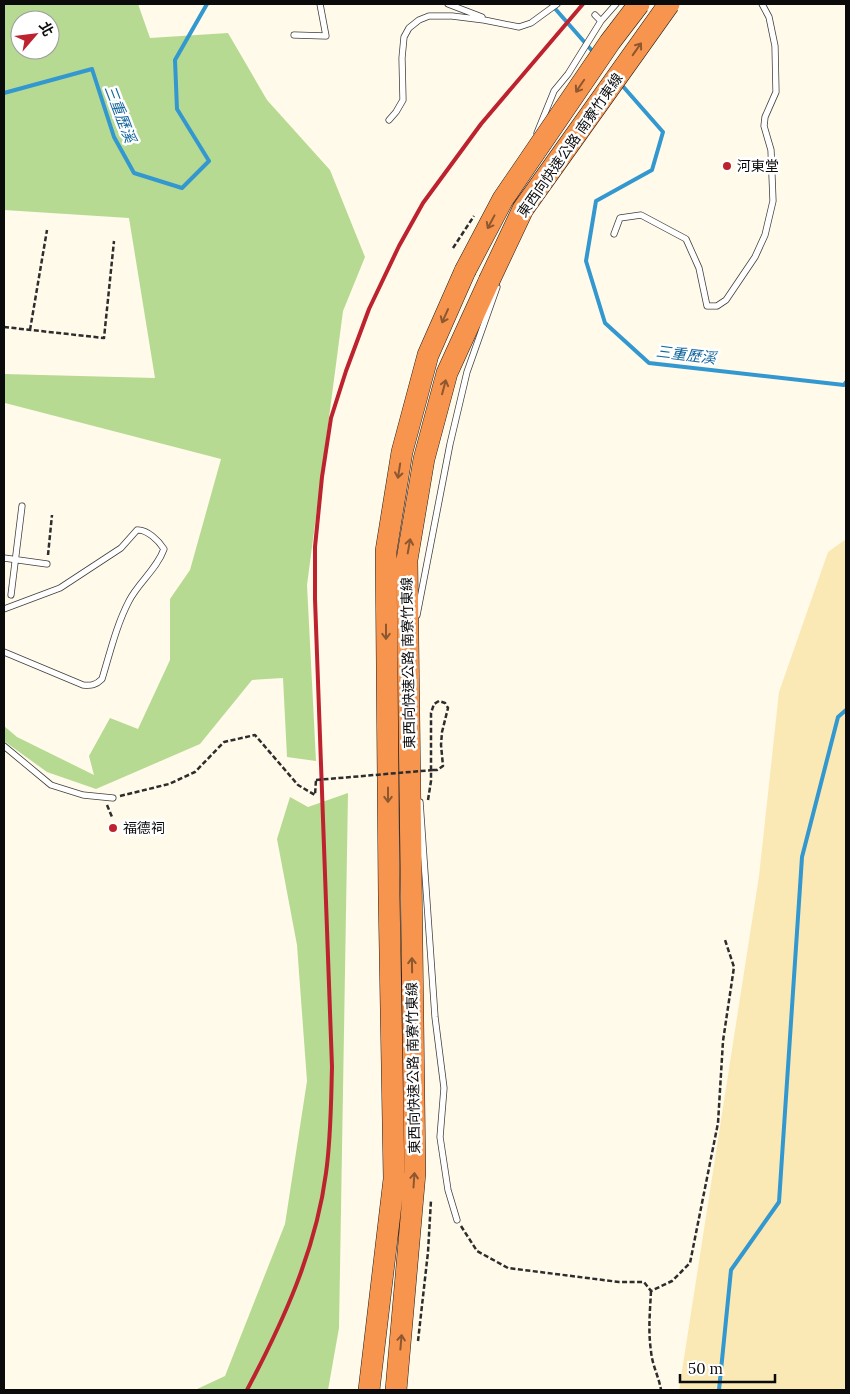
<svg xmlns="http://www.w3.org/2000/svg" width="850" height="1394" viewBox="0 0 850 1394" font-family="Lora,'Noto Sans TC',serif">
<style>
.forest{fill:#b6da92;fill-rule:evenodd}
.sand{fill:#fbe9b5}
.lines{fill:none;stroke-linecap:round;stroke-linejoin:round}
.stream{stroke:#3398cf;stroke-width:4}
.lane-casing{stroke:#3e3e3e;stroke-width:7}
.highway-casing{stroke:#1c1c1c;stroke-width:22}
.path{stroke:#2d2d2d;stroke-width:2.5;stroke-dasharray:5 2.5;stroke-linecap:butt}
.lane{stroke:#fff;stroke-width:5.5}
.highway{stroke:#f7954f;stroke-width:21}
.rail{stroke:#bd222f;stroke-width:4}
.highway-bridge-casing{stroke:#1c1c1c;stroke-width:22;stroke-linecap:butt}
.path-bridge{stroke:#2d2d2d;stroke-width:2.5;stroke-dasharray:5 2.5;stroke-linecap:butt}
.highway-bridge{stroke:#f7954f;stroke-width:21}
.oneway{stroke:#8d5730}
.poi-dot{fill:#bd222f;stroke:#fff;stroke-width:2}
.labels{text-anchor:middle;stroke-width:5;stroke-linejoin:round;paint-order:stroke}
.street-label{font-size:14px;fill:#0b0b0b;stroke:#fff}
.poi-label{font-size:14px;fill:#0b0b0b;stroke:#fff;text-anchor:start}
.water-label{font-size:15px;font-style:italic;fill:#13679e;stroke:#fff}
</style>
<rect width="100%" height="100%" fill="#fffaea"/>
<path class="forest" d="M 4,4 L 138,4 L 150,38 L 228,33 L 267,100 L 330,170 L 365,257 L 343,311 L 307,585 L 316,761 L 287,757 L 283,678 L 252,680 L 200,744 L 96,789 L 47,772 L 4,741 L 4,726 L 17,737 L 94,775 L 89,756 L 110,718 L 138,729 L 170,660 L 170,599 L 190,570 L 221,459 L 5,403 L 4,374 L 155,378 L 129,218 L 4,210 ZM 20,20 L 50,20 L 50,50 L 20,50 Z
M 348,793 L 339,1328 L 328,1390 L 195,1390 L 225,1376 L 285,1224 L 307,1081 L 297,945 L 277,839 L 290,797 L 308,807 Z"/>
<path class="sand" d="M 846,539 L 846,1390 L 679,1390 L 759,876 L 779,692 L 828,552 Z"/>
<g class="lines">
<path class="stream" d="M 551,4 L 594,53
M 620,83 L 663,132 L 652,170 L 596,201 L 586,261 L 605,323 L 649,363 L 844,385 L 846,382
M 4,93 L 92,69 L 114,137 L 134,173 L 182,188 L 209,161 L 177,109 L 175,60 L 207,4
M 719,1390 L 731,1270 L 779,1202 L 802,857 L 838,717 L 846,710"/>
<g class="lane-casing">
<path id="lane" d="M 448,4 L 482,17
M 595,15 L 601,21
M 294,35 L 326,36 L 320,4
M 389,120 L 396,112 L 403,100 L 402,58 L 404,37 L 409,28 L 419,20 L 429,16 L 452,16 L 484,20 L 519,27 L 531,23 L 557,4
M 537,133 L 554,91 L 568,74 L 601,21 L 616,4
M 614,234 L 620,218 L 641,215 L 686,239 L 699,268 L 707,306 L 717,306 L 726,300 L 755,257 L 765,235 L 773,201 L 771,150 L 764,126 L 765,117 L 776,92 L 775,46 L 769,17 L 762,4
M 4,558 L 47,564
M 11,595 L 22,506
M 4,609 L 60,588 L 121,548 L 137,530 C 147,529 159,541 164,549 C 157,569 138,583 129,601 C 116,626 110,653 102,679 C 96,685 91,686 83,685 L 4,652
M 417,615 L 450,444 L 467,372 L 497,287
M 4,746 L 51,785 L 83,795 L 113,798
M 420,802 L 435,1017 L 444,1088 L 440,1137 L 448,1190 L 457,1220"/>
</g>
<g class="highway-casing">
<path id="highway" d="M 369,1390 L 394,1179 L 389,896 L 386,551 L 402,452 L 428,355 L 465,271
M 396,1390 L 415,1173 L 407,560 L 424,459 L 447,373 L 489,281"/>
</g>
<path class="path" d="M 453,248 L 474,216
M 4,327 L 104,338 L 114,241
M 30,330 L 47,230
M 48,555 L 52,515
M 120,796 L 169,784 L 195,772 L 224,742 L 255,735 L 298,785 L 315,795 L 316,780
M 428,800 L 431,781 L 431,713 L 434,704 L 439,701 L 445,703 L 448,708 L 442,732 L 441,745 L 443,766 L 437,770 L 433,770
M 107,805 L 112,817
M 461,1226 L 477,1251 L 508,1268 L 619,1282 L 644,1282 L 651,1291 L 672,1281 L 690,1263 L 718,1123 L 723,1041 L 734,967 L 725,940
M 651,1291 C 650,1311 648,1331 651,1351 C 652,1365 659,1377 661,1390
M 418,1341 L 428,1252 L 431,1200"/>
<use href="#lane" class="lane"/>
<use href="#highway" class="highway"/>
<path class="rail" d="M 247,1390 C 283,1322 316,1250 326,1173 C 331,1138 331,1102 332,1067 L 315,599 L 315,547 L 322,477 L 331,418 L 346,371 L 369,309 L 399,246 L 423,203 L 481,124 L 583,4"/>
<g class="highway-bridge-casing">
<path id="highway-bridge" d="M 465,271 L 503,199 L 610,42 L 639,4
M 489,281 L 523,209 L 669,4"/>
</g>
<path class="path-bridge" d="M 316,780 L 433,770"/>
<use href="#highway-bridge" class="highway-bridge"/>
</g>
<defs><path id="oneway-shaft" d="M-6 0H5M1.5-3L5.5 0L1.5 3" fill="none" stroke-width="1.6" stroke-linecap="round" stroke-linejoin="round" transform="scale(1.25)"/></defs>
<g class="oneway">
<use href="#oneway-shaft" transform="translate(637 49) rotate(-55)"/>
<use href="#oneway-shaft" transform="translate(580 86) rotate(124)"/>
<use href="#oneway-shaft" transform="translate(491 222) rotate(118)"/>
<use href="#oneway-shaft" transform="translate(445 316) rotate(114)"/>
<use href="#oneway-shaft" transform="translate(444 387) rotate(-75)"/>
<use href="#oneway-shaft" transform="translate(399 471) rotate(99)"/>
<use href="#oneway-shaft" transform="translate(409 546) rotate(-80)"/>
<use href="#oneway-shaft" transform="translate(386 632) rotate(90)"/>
<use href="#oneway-shaft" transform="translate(388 795) rotate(90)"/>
<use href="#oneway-shaft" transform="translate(412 965) rotate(-91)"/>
<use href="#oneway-shaft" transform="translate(414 1180) rotate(-86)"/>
<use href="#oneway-shaft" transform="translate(401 1342) rotate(-85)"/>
</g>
<g class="poi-dot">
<circle cx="727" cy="166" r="5"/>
<circle cx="113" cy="828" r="5"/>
</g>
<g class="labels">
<g class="street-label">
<text transform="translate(570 145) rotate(-55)" y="5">東西向快速公路 南寮竹東線</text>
<text transform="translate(408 663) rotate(-91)" y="5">東西向快速公路 南寮竹東線</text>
<text transform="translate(413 1068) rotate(-91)" y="5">東西向快速公路 南寮竹東線</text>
</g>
<g class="poi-label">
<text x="737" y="171">河東堂</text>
<text x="123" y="833">福德祠</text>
</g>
<g class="water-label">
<text transform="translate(120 114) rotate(69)" y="5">三重歷溪</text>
<text transform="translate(686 355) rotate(7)" y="5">三重歷溪</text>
</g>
</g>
<rect width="850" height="1394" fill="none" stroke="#0b0b0b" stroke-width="10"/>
<g transform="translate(35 35) rotate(62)"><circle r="24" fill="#ffffff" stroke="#9d9d9d"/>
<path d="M0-4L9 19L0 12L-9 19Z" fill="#bd222f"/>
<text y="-8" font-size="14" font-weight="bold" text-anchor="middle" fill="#0b0b0b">北</text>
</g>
<path d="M680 1374v8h95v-8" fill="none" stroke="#0b0b0b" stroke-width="2.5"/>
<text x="688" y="1374" font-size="15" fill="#0b0b0b" stroke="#ffffff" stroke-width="4" paint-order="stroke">50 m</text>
</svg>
